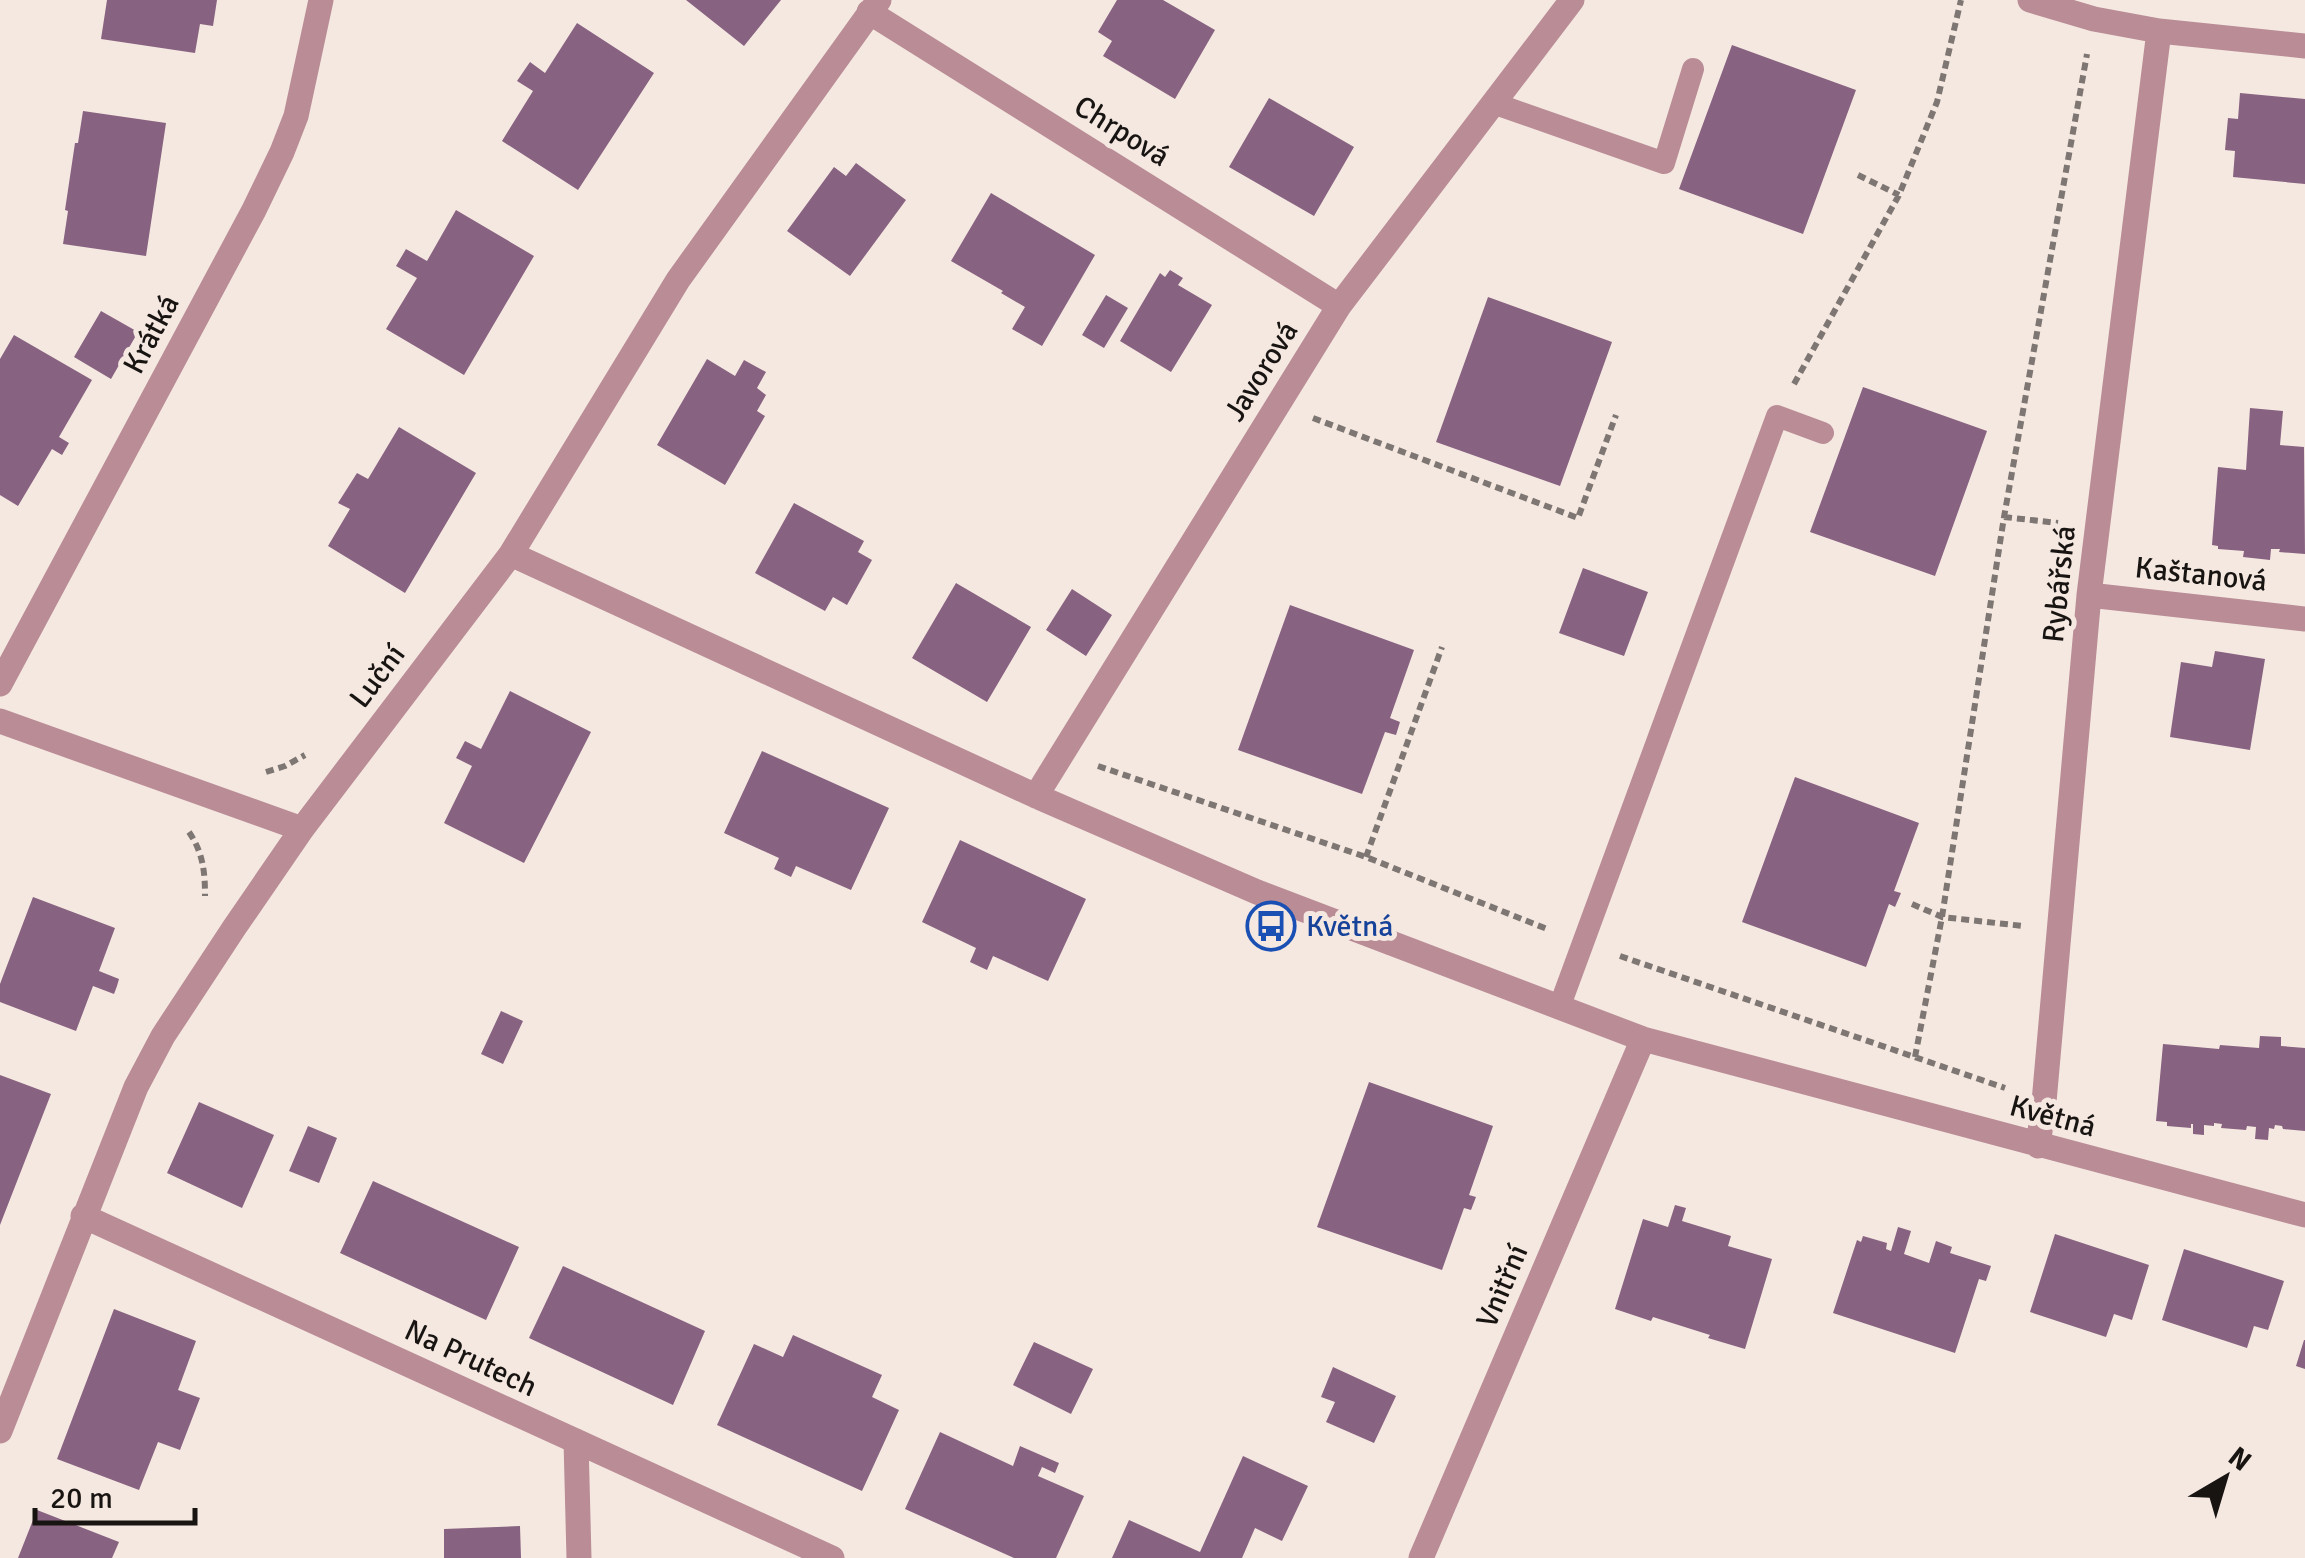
<svg xmlns="http://www.w3.org/2000/svg" width="2305" height="1558" viewBox="0 0 2305 1558" font-family="Signika,sans-serif">
<style>
.building{fill:#886281}
.lines{fill:none;stroke-linecap:round;stroke-linejoin:round}
.path{stroke:#7e7672;stroke-width:6;stroke-dasharray:8 5;stroke-linecap:butt}
.lane{stroke:#b98c96;stroke-width:22}
.street{stroke:#b98c96;stroke-width:25}
.labels{text-anchor:middle;stroke-width:10;stroke-linejoin:round;paint-order:stroke}
.street-label{font-size:30px;fill:#181412;stroke:#f5e8e1}
.transit-label{font-size:30px;fill:#164399;stroke:#f5e8e1;text-anchor:start}
</style>
<rect width="100%" height="100%" fill="#f5e8e1"/>
<path class="building" d="M 107,0 L 217,0 L 213,26 L 200,24 L 195,53 L 101,39 Z
M 686,0 L 781,0 L 744,46 Z
M 1117,0 L 1163,0 L 1215,30 L 1175,99 L 1103,56 L 1112,41 L 1098,32 Z
M 577,23 L 654,73 L 578,190 L 502,141 L 533,91 L 517,81 L 530,62 L 545,73 Z
M 1732,45 L 1856,90 L 1803,234 L 1679,189 Z
M 2240,93 L 2305,99 L 2305,184 L 2233,177 L 2235,151 L 2225,150 L 2228,118 L 2238,119 Z
M 1269,98 L 1354,147 L 1314,216 L 1229,167 Z
M 83,111 L 166,123 L 146,256 L 63,244 L 68,211 L 65,210 L 75,143 L 78,143 Z
M 856,163 L 906,200 L 850,276 L 787,231 L 834,167 L 846,176 Z
M 991,193 L 1095,255 L 1042,346 L 1012,329 L 1025,307 L 1001,293 L 1003,291 L 951,261 Z
M 456,210 L 534,256 L 464,375 L 386,329 L 417,278 L 396,266 L 406,249 L 427,261 Z
M 1170,270 L 1183,278 L 1178,285 L 1212,305 L 1171,372 L 1120,341 L 1160,273 L 1165,277 Z
M 1106,295 L 1128,308 L 1104,348 L 1082,335 Z
M 1488,297 L 1612,342 L 1560,486 L 1436,442 Z
M 101,311 L 138,332 L 111,379 L 74,357 Z
M 14,335 L 92,380 L 59,437 L 69,443 L 62,455 L 52,449 L 18,506 L 0,495 L 0,359 Z
M 707,359 L 735,376 L 744,360 L 766,372 L 757,388 L 766,395 L 757,411 L 765,416 L 725,485 L 657,445 Z
M 1863,387 L 1987,431 L 1935,576 L 1810,532 Z
M 2250,408 L 2283,411 L 2280,445 L 2304,447 L 2305,554 L 2279,552 L 2280,549 L 2271,549 L 2270,560 L 2243,557 L 2244,551 L 2218,549 L 2218,546 L 2212,545 L 2218,467 L 2246,470 Z
M 399,427 L 476,473 L 405,593 L 328,546 L 350,509 L 338,503 L 357,473 L 368,479 Z
M 794,503 L 864,541 L 858,552 L 872,560 L 847,605 L 833,597 L 825,611 L 755,573 Z
M 1583,568 L 1648,592 L 1624,656 L 1559,633 Z
M 956,583 L 1031,627 L 987,702 L 912,658 Z
M 1072,589 L 1112,615 L 1086,656 L 1046,630 Z
M 1290,605 L 1414,650 L 1390,718 L 1400,722 L 1396,735 L 1385,732 L 1362,794 L 1238,750 Z
M 2215,651 L 2265,659 L 2250,750 L 2170,737 L 2181,662 L 2212,667 Z
M 510,691 L 591,732 L 524,863 L 444,823 L 472,766 L 456,758 L 465,741 L 481,749 Z
M 762,751 L 889,808 L 851,890 L 796,866 L 791,877 L 774,869 L 779,858 L 724,833 Z
M 1795,777 L 1919,823 L 1894,891 L 1901,893 L 1895,907 L 1889,904 L 1866,967 L 1742,922 Z
M 960,840 L 1086,899 L 1048,981 L 993,956 L 987,970 L 970,962 L 976,948 L 922,922 Z
M 33,897 L 115,928 L 99,971 L 119,979 L 117,986 L 114,994 L 93,986 L 76,1031 L 0,1002 L 0,984 Z
M 501,1011 L 523,1021 L 503,1064 L 481,1054 Z
M 2260,1036 L 2281,1037 L 2281,1046 L 2305,1048 L 2305,1131 L 2283,1129 L 2282,1126 L 2275,1125 L 2274,1129 L 2269,1128 L 2268,1140 L 2255,1139 L 2256,1127 L 2247,1126 L 2246,1130 L 2221,1128 L 2222,1124 L 2214,1123 L 2214,1126 L 2204,1125 L 2204,1135 L 2193,1134 L 2193,1124 L 2191,1124 L 2191,1128 L 2167,1126 L 2167,1122 L 2156,1121 L 2163,1044 L 2219,1049 L 2220,1045 L 2259,1048 Z
M 0,1075 L 51,1094 L 0,1225 Z
M 1369,1082 L 1493,1126 L 1469,1195 L 1476,1197 L 1471,1210 L 1464,1208 L 1442,1270 L 1317,1227 Z
M 199,1102 L 274,1135 L 242,1208 L 167,1173 Z
M 308,1126 L 337,1138 L 319,1183 L 289,1171 Z
M 373,1181 L 519,1247 L 486,1320 L 340,1253 Z
M 1675,1205 L 1686,1208 L 1682,1221 L 1731,1236 L 1728,1246 L 1772,1259 L 1745,1349 L 1708,1338 L 1710,1335 L 1653,1317 L 1651,1321 L 1615,1309 L 1643,1219 L 1668,1227 Z
M 1898,1227 L 1911,1231 L 1904,1254 L 1929,1263 L 1936,1241 L 1952,1247 L 1950,1253 L 1991,1266 L 1986,1281 L 1979,1279 L 1955,1353 L 1833,1313 L 1857,1240 L 1861,1242 L 1863,1236 L 1887,1243 L 1886,1249 L 1891,1251 Z
M 2055,1234 L 2149,1265 L 2132,1320 L 2114,1314 L 2106,1337 L 2030,1312 Z
M 2184,1249 L 2284,1281 L 2268,1330 L 2254,1326 L 2247,1348 L 2162,1320 Z
M 563,1266 L 705,1331 L 673,1405 L 529,1338 Z
M 114,1309 L 196,1341 L 178,1390 L 200,1398 L 180,1450 L 158,1442 L 139,1490 L 57,1459 Z
M 793,1335 L 882,1375 L 872,1397 L 899,1410 L 862,1491 L 717,1425 L 754,1344 L 783,1357 Z
M 2304,1340 L 2305,1340 L 2305,1369 L 2296,1366 Z
M 1034,1342 L 1093,1369 L 1071,1414 L 1013,1385 Z
M 1333,1367 L 1396,1396 L 1374,1443 L 1326,1422 L 1335,1402 L 1321,1397 Z
M 940,1432 L 1013,1466 L 1020,1446 L 1059,1463 L 1055,1473 L 1042,1467 L 1038,1476 L 1084,1496 L 1056,1558 L 1014,1558 L 905,1509 Z
M 1243,1456 L 1308,1486 L 1282,1541 L 1255,1528 L 1242,1558 L 1112,1558 L 1129,1520 L 1200,1552 Z
M 37,1510 L 119,1542 L 112,1558 L 18,1558 Z
M 520,1526 L 521,1558 L 444,1558 L 444,1529 Z"/>
<g class="lines">
<path class="path" d="M 1858,175 L 1899,195
M 1794,384 L 1899,195 L 1937,102 L 1961,0
M 1313,418 L 1578,518 L 1616,415
M 2004,517 L 2058,523
M 1098,766 L 1366,857 L 1547,929
M 266,772 L 285,766 L 305,755
M 189,832 C 203,853 205,871 205,896
M 1366,857 L 1442,647
M 1912,904 L 1942,917 L 2023,926
M 1620,956 L 2005,1088
M 1915,1057 L 1942,917 L 2004,517 L 2087,54"/>
<path class="lane" d="M 1493,103 L 1664,163 L 1693,69
M 1559,1008 L 1777,416 L 1823,433"/>
<path class="street" d="M 2030,0 L 2094,19 L 2159,31 L 2305,46
M 869,12 L 1339,306
M 511,554 L 1036,796 L 1257,892 L 1643,1039 L 2305,1215
M 2089,595 L 2305,619
M 0,684 L 254,210 L 282,152 L 296,116 L 321,0
M 0,721 L 302,829
M 1036,796 L 1339,306 L 1572,0
M 2038,1146 L 2044,1102 L 2089,595 L 2159,31
M 83,1216 L 832,1558
M 0,1431 L 136,1087 L 163,1036 L 234,928 L 302,829 L 511,554 L 678,280 L 879,0
M 576,1441 L 579,1558
M 1421,1558 L 1643,1039"/>
</g>
<defs>
<g id="bus-ring" transform="scale(2.5)"><circle r="9.5" fill="#f5e8e1" stroke="#1a4fb4" stroke-width="1.5"/><path d="M-5-6H5V4H4V6H2V4H-2V6H-4V4H-5ZM-3.5-4V0h7V-4ZM-3.5 1.2v1.5H-2V1.2ZM2 1.2v1.5H3.5V1.2Z" fill="#1a4fb4"/></g>
</defs>
<g fill-rule="evenodd">
<use href="#bus-ring" x="1271" y="926"/>
</g>
<g class="labels">
<g class="street-label">
<text transform="translate(1122 131) rotate(32)" y="10">Chrpová</text>
<text transform="translate(151 334) rotate(-62)" y="10">Krátká</text>
<text transform="translate(1261 371) rotate(-58)" y="10">Javorová</text>
<text transform="translate(2201 574) rotate(6)" y="10">Kaštanová</text>
<text transform="translate(2059 584) rotate(-84)" y="10">Rybářská</text>
<text transform="translate(377 676) rotate(-53)" y="10">Luční</text>
<text transform="translate(2053 1116) rotate(15)" y="10">Květná</text>
<text transform="translate(1502 1286) rotate(-67)" y="10">Vnitřní</text>
<text transform="translate(471 1358) rotate(25)" y="10">Na Prutech</text>
</g>
<g class="transit-label">
<text x="1306" y="936">Květná</text>
</g>
</g>
<g transform="translate(2225 1478) rotate(38)" stroke="#f5e8e1" stroke-width="8" paint-order="stroke">
<path d="M0-8L18 38L0 25L-18 38Z" fill="#181412"/>
<text y="-15" font-size="28" font-weight="bold" text-anchor="middle" fill="#181412">N</text>
</g>
<path d="M35 1508v15h160v-15" fill="none" stroke="#181412" stroke-width="5"/>
<text x="50" y="1508" font-size="30" fill="#181412" stroke="#f5e8e1" stroke-width="8" paint-order="stroke">20 m</text>
</svg>
